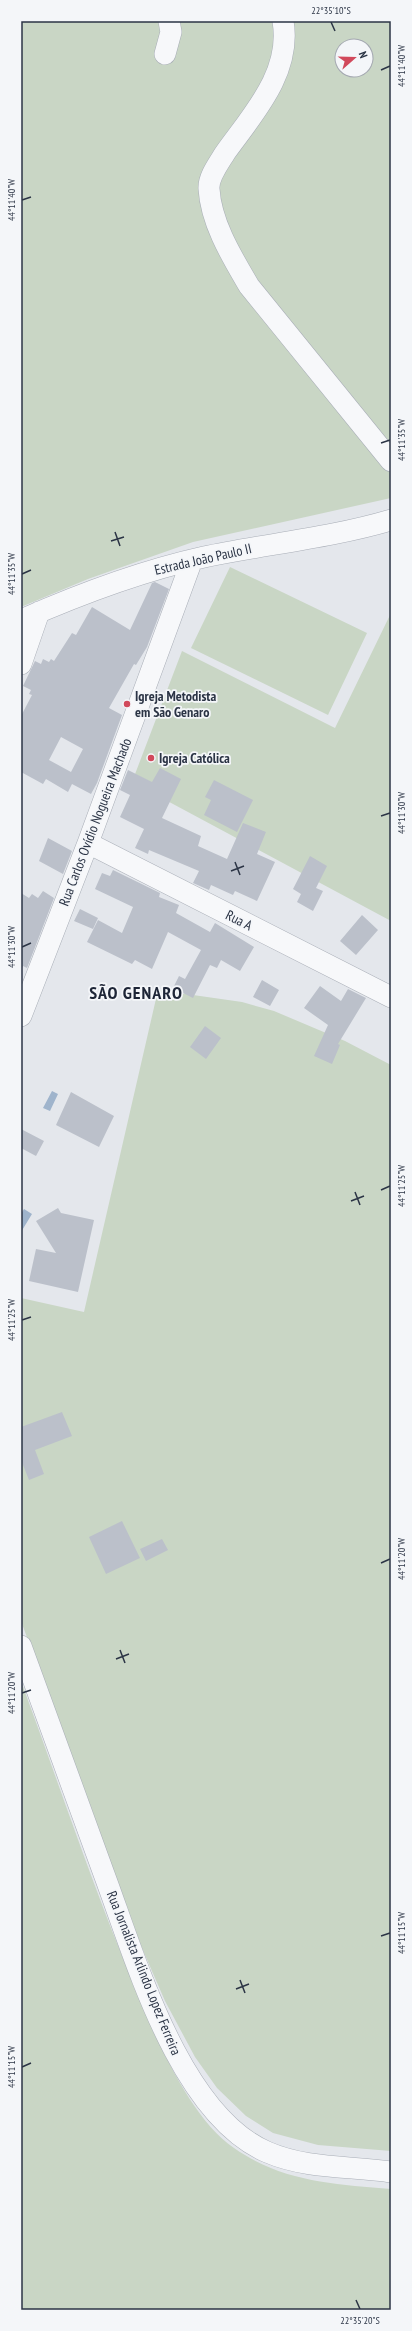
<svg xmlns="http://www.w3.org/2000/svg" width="412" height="2331" viewBox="0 0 412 2331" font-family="'PT Sans Narrow',sans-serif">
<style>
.green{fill:#c9d6c5;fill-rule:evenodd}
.water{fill:#9fb4cc}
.building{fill:#bbc0ca;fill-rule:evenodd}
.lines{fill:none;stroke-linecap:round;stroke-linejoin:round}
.minor-casing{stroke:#a9aeb7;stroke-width:22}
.minor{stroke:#f7f8fa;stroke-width:21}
.ticks{fill:none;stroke:#2b3445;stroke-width:1.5}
.poi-dot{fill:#d1495b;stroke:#f4f6f9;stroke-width:1.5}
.labels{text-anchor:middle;stroke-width:3.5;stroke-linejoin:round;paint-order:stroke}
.street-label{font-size:14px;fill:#2b3445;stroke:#f4f6f9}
.poi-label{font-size:14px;font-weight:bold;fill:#2b3445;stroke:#f4f6f9;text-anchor:start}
.district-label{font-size:18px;font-weight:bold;letter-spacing:1px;fill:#1d2536;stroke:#f4f6f9}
.neatline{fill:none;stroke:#2b3445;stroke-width:1.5}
.ticks-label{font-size:10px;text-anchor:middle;fill:#2b3445}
</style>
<rect width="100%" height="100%" fill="#e4e7ec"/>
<path class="green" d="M 21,21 L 391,21 L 391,498 L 193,542 L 88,579 L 21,607 ZM 342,46 L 366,46 L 366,70 L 342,70 Z
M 230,567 L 367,633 L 328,715 L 191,648 Z
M 391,613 L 391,921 L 132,782 L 182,651 L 335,728 Z
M 158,990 L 242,1002 L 274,1011 L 345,1041 L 391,1065 L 391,2151 L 318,2145 L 273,2133 L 246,2116 L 217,2088 L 195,2057 L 165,2001 L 135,1932 L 21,1621 L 21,1298 L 84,1312 Z
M 21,1681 C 58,1781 91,1882 132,1980 C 153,2031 188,2117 234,2148 C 283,2182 334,2184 391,2189 L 391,2310 L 21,2310 Z"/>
<path class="water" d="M 52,1091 L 58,1094 L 50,1111 L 43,1108 Z
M 24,1209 L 32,1214 L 21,1232 L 21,1214 Z"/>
<path class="building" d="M 155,582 L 169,589 L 147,647 L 136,665 L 134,664 L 109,708 L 122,715 L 97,783 L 91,794 L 72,784 L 68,792 L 46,779 L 43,784 L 21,772 L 21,716 L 32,695 L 29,694 L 31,690 L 23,686 L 35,661 L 41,664 L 43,659 L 49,662 L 51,659 L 54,661 L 72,633 L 76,635 L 92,607 L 130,630 L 152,583 ZM 61,737 L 83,749 L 71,772 L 49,760 Z
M 160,768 L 181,779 L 162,818 L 201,836 L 198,846 L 227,859 L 243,823 L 266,832 L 257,854 L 275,862 L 257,901 L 235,891 L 233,895 L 211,885 L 209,890 L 193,883 L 199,871 L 149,850 L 148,854 L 135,848 L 144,829 L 120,817 L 130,795 L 120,790 L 128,770 L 152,782 Z
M 214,780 L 253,800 L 237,832 L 204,815 L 211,800 L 205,797 Z
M 48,838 L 72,851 L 63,874 L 39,861 Z
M 310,856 L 327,866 L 316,888 L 323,891 L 313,911 L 297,902 L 301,894 L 293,889 Z
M 113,870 L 160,893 L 159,897 L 179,905 L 176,913 L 210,932 L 215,923 L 254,947 L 240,971 L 221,960 L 217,968 L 210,965 L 193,998 L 173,988 L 179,976 L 185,979 L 201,950 L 168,932 L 152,969 L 135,960 L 132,964 L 87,942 L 98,920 L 122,933 L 133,907 L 95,889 L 102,873 L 110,876 Z
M 43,891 L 54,898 L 27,968 L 23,966 L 21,970 L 21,893 L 29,898 L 32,894 L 38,898 Z
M 80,909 L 98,918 L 93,929 L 74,921 Z
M 362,915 L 378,930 L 356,955 L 340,941 Z
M 262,980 L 279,990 L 270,1006 L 253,997 Z
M 320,986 L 341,1001 L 348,989 L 366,998 L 338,1044 L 340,1045 L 332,1064 L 314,1056 L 328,1025 L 304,1008 Z
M 205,1026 L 221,1038 L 206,1059 L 190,1047 Z
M 71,1092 L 114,1116 L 99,1147 L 56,1125 Z
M 21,1129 L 44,1141 L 36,1156 L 21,1148 Z
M 58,1208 L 61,1213 L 94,1220 L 78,1292 L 29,1281 L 36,1249 L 56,1253 L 36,1221 Z
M 62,1412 L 72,1436 L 35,1450 L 44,1474 L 29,1480 L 21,1460 L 21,1427 Z
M 122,1521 L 140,1558 L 106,1574 L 89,1537 Z
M 162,1539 L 168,1550 L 146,1561 L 140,1549 Z"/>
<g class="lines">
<g class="minor-casing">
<path id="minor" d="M 283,21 C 292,73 252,115 225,153 C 219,163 208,177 209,189 C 211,223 232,257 249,286 L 391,461
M 165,54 L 171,32 L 169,21
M 21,620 C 80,594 141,571 204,557 C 266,544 330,538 391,520
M 21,664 L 39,612
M 88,843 L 391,997
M 21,1016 L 88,843 L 192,560
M 21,1646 C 49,1722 76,1798 104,1874 C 135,1957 179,2114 267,2152 C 306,2169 350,2166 391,2172"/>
</g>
<use href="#minor" class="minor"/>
</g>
<path class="ticks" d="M 331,22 L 335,31M 381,70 L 390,66M 22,200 L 31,197M 381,443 L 390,440M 115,532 L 120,546M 111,541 L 124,537M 22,574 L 31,570M 381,816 L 390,813M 235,862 L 240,875M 231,871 L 244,866M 22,947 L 31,943M 381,1190 L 390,1186M 355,1192 L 360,1205M 351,1201 L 364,1196M 22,1320 L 31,1317M 381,1563 L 390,1559M 120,1650 L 125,1663M 116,1659 L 129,1654M 22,1693 L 31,1690M 381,1936 L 390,1933M 240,1980 L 245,1993M 236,1989 L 249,1984M 22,2067 L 31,2063M 356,2300 L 360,2309"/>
<g class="poi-dot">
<circle cx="127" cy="704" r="4"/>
<circle cx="151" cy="758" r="4"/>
</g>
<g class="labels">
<g class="street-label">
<text transform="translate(203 559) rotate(-13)" y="5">Estrada João Paulo II</text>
<text transform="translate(95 822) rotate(-69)" y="5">Rua Carlos Ovídio Nogueira Machado</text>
<text transform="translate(239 920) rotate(27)" y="5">Rua A</text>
<text transform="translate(144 1973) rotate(68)" y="5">Rua Jornalista Arlindo Lopez Ferreira</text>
</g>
<g class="poi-label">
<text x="135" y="701">Igreja Metodista<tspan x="135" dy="16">em São Genaro</tspan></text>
<text x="159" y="763">Igreja Católica</text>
</g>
<g class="district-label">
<text x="136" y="999">SÃO GENARO</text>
</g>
</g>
<rect width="412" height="2331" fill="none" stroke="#f4f6f9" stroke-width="44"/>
<g transform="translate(354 58) rotate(70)"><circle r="19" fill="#f4f6f9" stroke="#a4a8b1"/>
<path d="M0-3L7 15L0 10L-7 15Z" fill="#d1495b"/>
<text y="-6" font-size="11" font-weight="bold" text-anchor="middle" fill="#2b3445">N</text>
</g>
<rect x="22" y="22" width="368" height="2287" class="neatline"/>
<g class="ticks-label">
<text x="331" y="14">22°35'10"S</text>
<text transform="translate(401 66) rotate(-90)" y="4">44°11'40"W</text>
<text transform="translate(11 200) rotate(-90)" y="4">44°11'40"W</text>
<text transform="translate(401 440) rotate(-90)" y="4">44°11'35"W</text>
<text transform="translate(11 574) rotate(-90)" y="4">44°11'35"W</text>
<text transform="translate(401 813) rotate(-90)" y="4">44°11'30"W</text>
<text transform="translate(11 947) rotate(-90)" y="4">44°11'30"W</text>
<text transform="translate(401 1186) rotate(-90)" y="4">44°11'25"W</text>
<text transform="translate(11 1320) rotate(-90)" y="4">44°11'25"W</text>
<text transform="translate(401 1559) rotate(-90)" y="4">44°11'20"W</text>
<text transform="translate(11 1693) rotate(-90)" y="4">44°11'20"W</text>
<text transform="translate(401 1933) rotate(-90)" y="4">44°11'15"W</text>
<text transform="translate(11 2067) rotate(-90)" y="4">44°11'15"W</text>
<text x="360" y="2324">22°35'20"S</text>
</g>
</svg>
